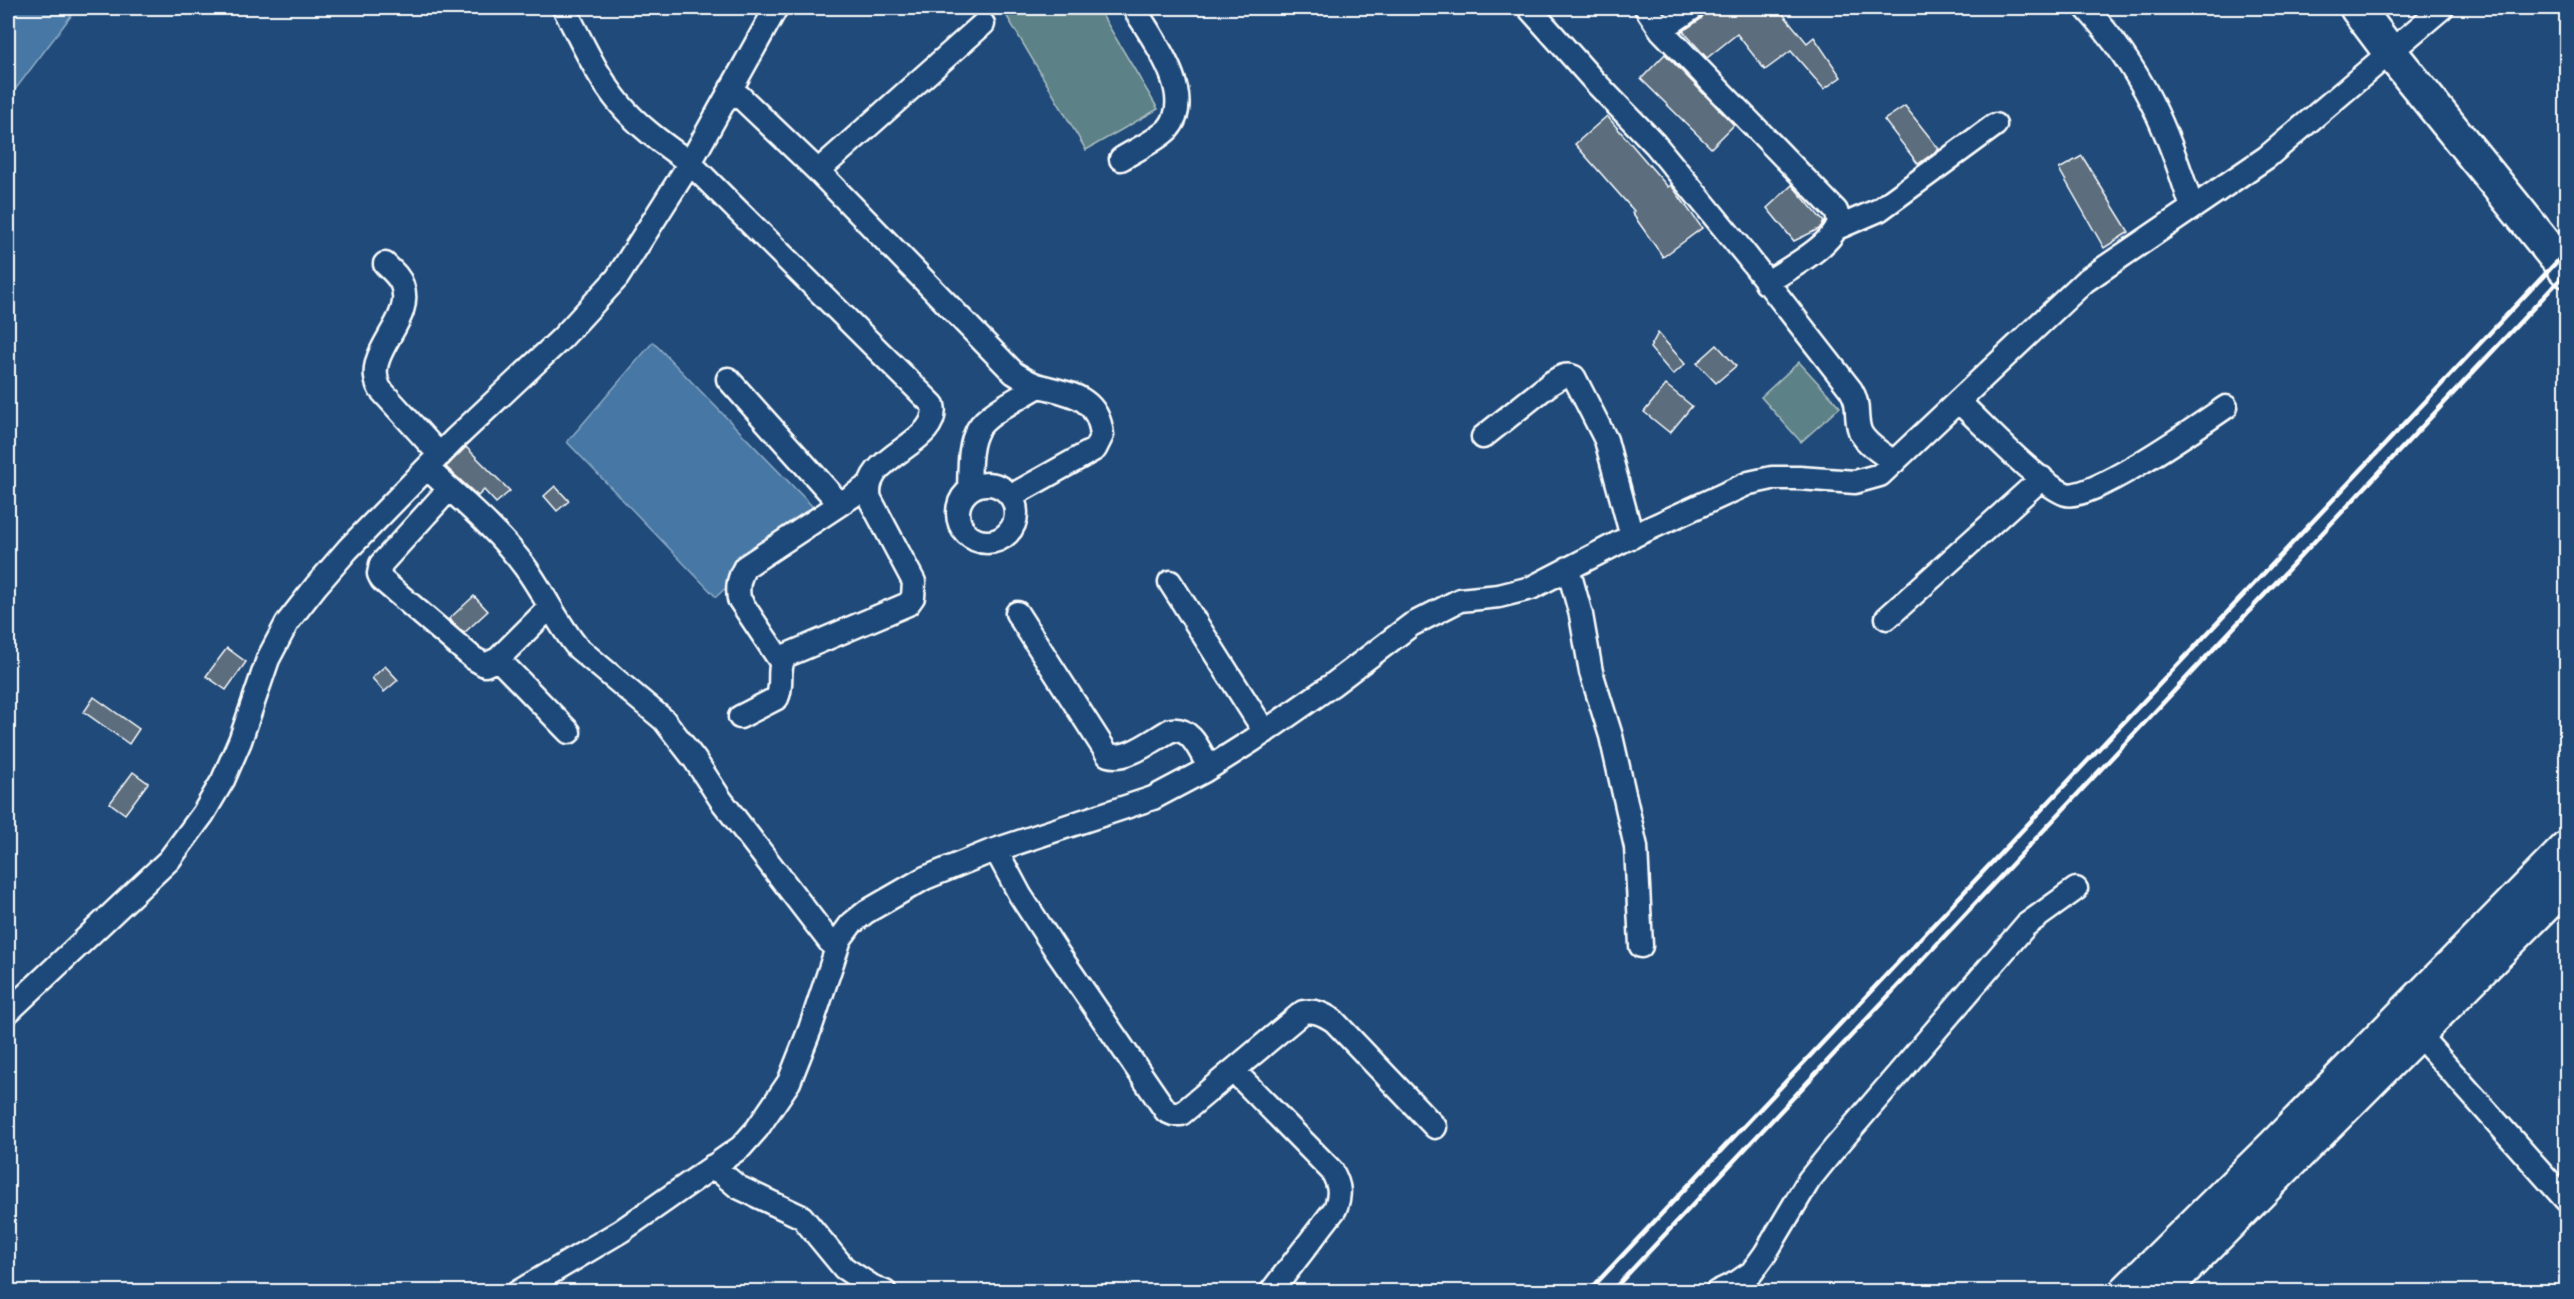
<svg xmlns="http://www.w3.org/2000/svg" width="2574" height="1299" viewBox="0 0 2574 1299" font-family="Itim,sans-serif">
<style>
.green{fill:#5c8186;stroke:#aec0c2;stroke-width:1.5}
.water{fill:#4777a4;stroke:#91adc8;stroke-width:1.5}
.building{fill:#5c6d7d;stroke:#fff;stroke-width:1.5}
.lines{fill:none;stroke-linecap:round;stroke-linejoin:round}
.minor-casing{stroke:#fff;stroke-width:27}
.highway-casing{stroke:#fff;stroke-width:38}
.minor{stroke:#1f4a7a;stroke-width:22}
.highway{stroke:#1f4a7a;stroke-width:33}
.rail{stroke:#fff;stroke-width:4.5}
</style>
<rect width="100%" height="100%" fill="#1f4a7a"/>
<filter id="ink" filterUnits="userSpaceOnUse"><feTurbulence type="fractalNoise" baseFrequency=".0167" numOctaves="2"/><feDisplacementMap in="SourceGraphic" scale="12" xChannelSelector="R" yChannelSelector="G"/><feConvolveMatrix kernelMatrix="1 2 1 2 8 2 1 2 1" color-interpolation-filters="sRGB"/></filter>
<g filter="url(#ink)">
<path class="green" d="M 1002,8 L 1098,8 L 1158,109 L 1086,150 Z
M 1799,362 L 1840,407 L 1801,442 L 1761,397 Z"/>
<path class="water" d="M 8,8 L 77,8 L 8,99 Z
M 653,342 L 813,507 L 716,597 L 567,442 Z"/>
<path class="building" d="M 1706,8 L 1778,8 L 1807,43 L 1814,37 L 1841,77 L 1824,89 L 1791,51 L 1765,70 L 1737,34 L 1707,58 L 1683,31 L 1701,19 Z
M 1665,54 L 1734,125 L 1711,148 L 1641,79 Z
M 1905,106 L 1939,149 L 1918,164 L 1884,120 Z
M 1607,116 L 1668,187 L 1671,185 L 1702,228 L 1663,257 L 1632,213 L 1634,211 L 1575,144 Z
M 2082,156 L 2129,232 L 2104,248 L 2059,169 Z
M 1792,185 L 1824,222 L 1819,229 L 1794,241 L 1767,208 Z
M 1658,333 L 1685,364 L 1673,375 L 1650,348 Z
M 1717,345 L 1736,366 L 1716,383 L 1697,363 Z
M 1666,385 L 1692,406 L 1670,433 L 1644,412 Z
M 466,447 L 510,491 L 496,503 L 484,490 L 478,496 L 446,467 Z
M 555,486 L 569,501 L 557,511 L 544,496 Z
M 474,596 L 488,611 L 464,633 L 449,619 Z
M 227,648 L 246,662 L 226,690 L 206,676 Z
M 385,666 L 398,680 L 384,692 L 372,678 Z
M 94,697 L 139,729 L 129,744 L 84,712 Z
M 133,772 L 148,783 L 125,814 L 110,803 Z"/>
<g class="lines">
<g class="minor-casing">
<path id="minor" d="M 564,8 C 581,40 596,75 620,104 C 639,127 665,145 690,163 L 933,405 C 942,445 859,455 870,499 L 914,582 L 913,597 L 908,604 L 785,656 C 776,670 784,684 777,698 L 740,717
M 1529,8 L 1595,82 L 1655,144 L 1746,255 L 1851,390 C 1860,405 1855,413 1859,428 C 1862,442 1883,454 1894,462
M 1646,8 L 1661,30 L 1836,211 L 1839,221 C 1833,246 1787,269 1766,283
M 2086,8 C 2143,71 2167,127 2192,208
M 1661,30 L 1693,8
M 731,88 L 818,171 L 1014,373 C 1022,378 1031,384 1040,386 C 1070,394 1098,396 1102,435 L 1095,449 L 1011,496
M 1121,159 C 1135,150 1156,141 1168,129 C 1197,96 1152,38 1134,8
M 818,171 L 983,24
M 1837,228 L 1879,210 L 1995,125
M 385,264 C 391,270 399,276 402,285 C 416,322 360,353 380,389 L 440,455
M 728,379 L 840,504
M 1958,401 C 1982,423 2038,484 2066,494 C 2090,502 2201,424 2226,407
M 1483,437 L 1551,383 C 1559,378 1565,373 1574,377 L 1606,440 L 1632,537
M 427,468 C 460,499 498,530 525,567 C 544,593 557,623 578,648 L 664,720 L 695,760 L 721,800 L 836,950
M958 513a29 29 0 1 1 58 0a29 29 0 1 1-58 0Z
M 449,489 L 381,564 L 379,574 L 382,580 L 473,658 L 485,665 L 498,659 L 550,607
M 969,490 C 970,471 968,446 978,429 C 987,413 1023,396 1039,386
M 1568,568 L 1581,615 L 1591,672 L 1611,736 L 1636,847 L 1641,946
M 1170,582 L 1265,732
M 1017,613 L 1108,755 C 1128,761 1154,739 1171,730 C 1192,727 1200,752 1209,767
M 1887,618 L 2042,478
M 498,659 L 569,732
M 781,662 L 739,599 C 737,586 739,578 745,567 L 869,485
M 996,850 L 1020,895 L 1057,952 L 1166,1111 L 1173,1114 L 1181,1114 L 1303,1012 C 1316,1010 1323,1014 1334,1021 L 1435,1127
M 8,1012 L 169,860 L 203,814 L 223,780 L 240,741 L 268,659 L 287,623 L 316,586 L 348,549 L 456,438 L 562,338 L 617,278 L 690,163 L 776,8
M 2418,1034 L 2566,1200
M 1234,1071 L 1332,1171 C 1340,1186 1341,1194 1335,1209 L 1271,1292
M 713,1166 L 738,1187 L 802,1217 L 844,1268 L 873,1287 L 885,1292
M 518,1292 L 621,1231 L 741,1147 L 757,1129 L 789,1082 L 810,1029 L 840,939 L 851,924 L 866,912 L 925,878 L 989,852 L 1153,798 L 1204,771 L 1253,740 L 1332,685 L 1411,625 L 1460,600 L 1499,596 L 1531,588 L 1622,541 L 1749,483 L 1772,478 L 1799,478 L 1855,482 L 1880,475 L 2085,281 L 2267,157 L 2442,8
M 1717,1292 L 1736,1283 L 1752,1272 L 1765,1254 L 1809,1180 L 1834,1149 L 2026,925 L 2076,889"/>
</g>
<g class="highway-casing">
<path id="highway" d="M 2357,8 L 2390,52 L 2566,270
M 2126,1292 L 2274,1146 L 2566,849
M 2161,1292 L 2566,884"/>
</g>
<use href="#minor" class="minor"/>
<use href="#highway" class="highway"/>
<path class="rail" d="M 1588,1292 L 2566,252
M 1611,1292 L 2566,273"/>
</g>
</g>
<rect width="2574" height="1299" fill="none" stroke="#1f4a7a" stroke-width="30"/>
<rect x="15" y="15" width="2544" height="1269" fill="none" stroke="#fff" stroke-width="2" filter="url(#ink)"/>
</svg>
